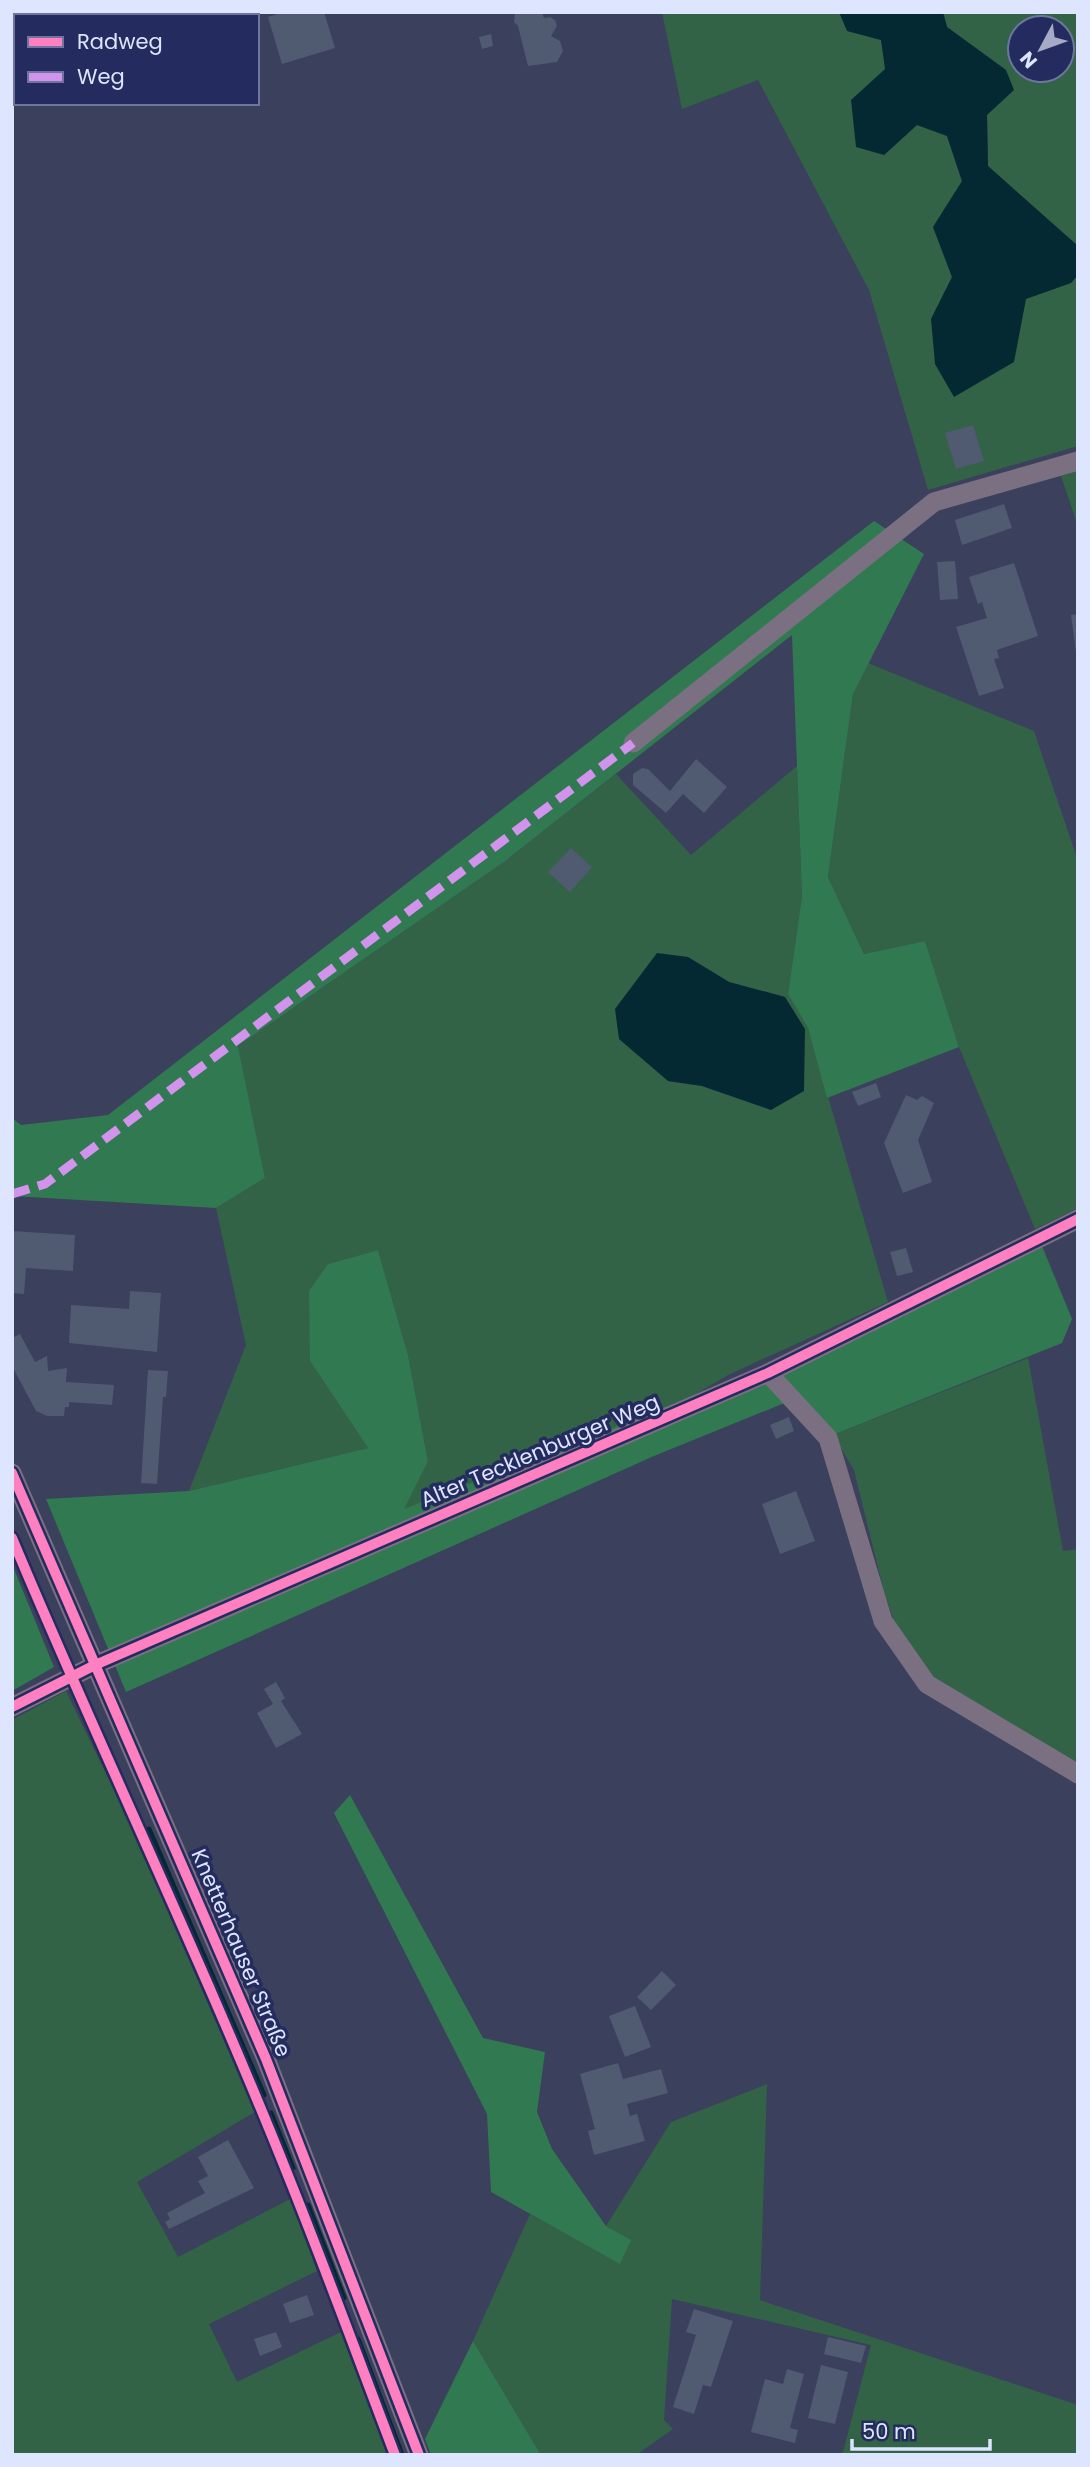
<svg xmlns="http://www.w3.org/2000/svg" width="1090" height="2467" viewBox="0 0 1090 2467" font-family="Poppins,sans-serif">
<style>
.green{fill:#326347;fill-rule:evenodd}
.forest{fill:#317951}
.water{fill:#052932}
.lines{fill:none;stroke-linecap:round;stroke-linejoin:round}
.stream{stroke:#052932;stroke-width:5}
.building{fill:#505a70}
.minor{stroke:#7b7081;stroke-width:19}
.quiet{stroke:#d193ec;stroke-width:9;stroke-dasharray:18 9;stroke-linecap:butt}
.cycleway-casing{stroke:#242c5f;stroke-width:15}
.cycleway{stroke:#ff80c0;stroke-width:10}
.labels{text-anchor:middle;stroke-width:7;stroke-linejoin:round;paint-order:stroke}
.street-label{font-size:21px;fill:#dee5ff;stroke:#242c5f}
</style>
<rect width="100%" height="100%" fill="#3b405c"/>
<path class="green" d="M 662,12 L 839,12 L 848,31 L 881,40 L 886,70 L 884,155 L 917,125 L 947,136 L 962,182 L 933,227 L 952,277 L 931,319 L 1019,327 L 1026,298 L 1071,283 L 1078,275 L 1078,446 L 928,490 L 869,290 L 758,80 L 682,109 Z
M 943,12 L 1078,12 L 1078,246 L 988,166 L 987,115 L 1006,70 L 947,27 ZM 1020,28 L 1062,28 L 1062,70 L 1020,70 Z
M 1078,471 L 1078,526 L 1061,476 Z
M 868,663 L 1034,731 L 1078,861 L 1078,1208 L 1035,1229 L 959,1047 L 925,941 L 864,954 L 828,877 L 853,694 Z
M 797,766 L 802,896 L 788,994 L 808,1028 L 888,1302 L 728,1375 L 691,1397 L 403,1510 L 428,1460 L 408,1355 L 378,1250 L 328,1264 L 310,1361 L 368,1448 L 189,1491 L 246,1345 L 216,1208 L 265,1178 L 238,1046 L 504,862 L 616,774 L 691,855 ZM 688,957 L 729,982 L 785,997 L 771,1110 L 702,1086 L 668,1081 Z
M 1028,1358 L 1063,1551 L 1078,1549 L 1078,1767 L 928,1673 L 898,1633 L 884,1592 L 854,1470 L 833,1435 Z
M 66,1691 L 128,1819 L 255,2112 L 137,2182 L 178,2257 L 292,2198 L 317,2271 L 209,2324 L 237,2382 L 341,2332 L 387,2455 L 12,2455 L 12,1720 Z
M 767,2084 L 760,2300 L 1078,2405 L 1078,2455 L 836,2455 L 843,2452 L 871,2345 L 672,2299 L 664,2420 L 673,2429 L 636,2455 L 541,2455 L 473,2341 L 530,2214 L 620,2263 L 630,2240 L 606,2226 L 671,2122 Z"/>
<path class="forest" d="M 874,521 L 924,554 L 853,694 L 828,877 L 864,954 L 925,941 L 959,1047 L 827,1098 L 808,1028 L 788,994 L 802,896 L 792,635 L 504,862 L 238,1046 L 265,1178 L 216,1208 L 12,1196 L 12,1118 L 21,1125 L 108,1115 Z
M 1042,1246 L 1072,1319 L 1062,1343 L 833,1435 L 787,1402 L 654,1456 L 126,1692 L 46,1499 L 189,1491 L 368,1448 L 310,1361 L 309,1291 L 328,1264 L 378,1250 L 408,1355 L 428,1461 L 404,1509 L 691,1397 Z
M 12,1564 L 54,1667 L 12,1691 Z
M 350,1795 L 483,2038 L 545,2052 L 537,2112 L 552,2149 L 606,2226 L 631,2240 L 620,2264 L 491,2192 L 487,2114 L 334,1813 Z
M 473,2341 L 541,2455 L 431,2455 L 425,2439 Z"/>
<path class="water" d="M 839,12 L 943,12 L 947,27 L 1006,70 L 1014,90 L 987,115 L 988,166 L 1078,246 L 1078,275 L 1071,283 L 1026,299 L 1014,362 L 954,397 L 935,364 L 931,319 L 952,277 L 933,227 L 962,181 L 947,136 L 917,125 L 884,155 L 856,147 L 851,100 L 885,69 L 881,40 L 847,31 Z
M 657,953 L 688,957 L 729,982 L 785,997 L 805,1029 L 804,1091 L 771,1110 L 702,1086 L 668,1081 L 619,1039 L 615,1009 Z"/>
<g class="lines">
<path class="stream" d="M 149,1829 L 264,2095
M 271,2113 L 293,2168
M 308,2205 L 344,2298
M 358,2339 L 402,2455"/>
</g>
<path class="building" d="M 284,12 L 324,12 L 335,48 L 282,64 L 268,17 Z
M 515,12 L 542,12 L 544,18 L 550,17 L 555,20 L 557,26 L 551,36 L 560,41 L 563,51 L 557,62 L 528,66 L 518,26 L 514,22 Z
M 491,34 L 493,46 L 482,49 L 479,37 Z
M 973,425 L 984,461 L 956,469 L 945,433 Z
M 1004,504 L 1012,528 L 962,545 L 955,520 Z
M 955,561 L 958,599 L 940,600 L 937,562 Z
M 1014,563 L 1038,636 L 997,650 L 999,658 L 994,659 L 1004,688 L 979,696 L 956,627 L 987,618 L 982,602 L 978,604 L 969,577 Z
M 1078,614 L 1078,653 L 1076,653 L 1071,615 Z
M 696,759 L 727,787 L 704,813 L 683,794 L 666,813 L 633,785 L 633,774 L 642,768 L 648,769 L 670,791 Z
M 571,848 L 592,867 L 570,892 L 548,872 Z
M 876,1083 L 881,1097 L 858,1106 L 852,1092 Z
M 906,1095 L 917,1100 L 922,1096 L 934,1103 L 918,1140 L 932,1182 L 903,1193 L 884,1143 Z
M 12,1231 L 75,1235 L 73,1271 L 26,1268 L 24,1294 L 12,1293 Z
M 906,1248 L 913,1272 L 897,1276 L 890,1252 Z
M 130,1291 L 161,1293 L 157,1352 L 69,1343 L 71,1305 L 129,1309 Z
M 20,1334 L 35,1362 L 47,1356 L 48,1371 L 67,1368 L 66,1382 L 114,1385 L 112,1405 L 69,1402 L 69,1407 L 65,1407 L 64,1416 L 47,1416 L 36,1411 L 12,1366 L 12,1338 Z
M 148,1370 L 168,1371 L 166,1397 L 163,1397 L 157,1484 L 141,1483 Z
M 789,1417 L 794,1431 L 776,1439 L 770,1425 Z
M 796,1491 L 815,1541 L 780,1554 L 762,1504 Z
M 276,1682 L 285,1698 L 281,1701 L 302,1734 L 276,1748 L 257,1713 L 273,1704 L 264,1689 Z
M 662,1971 L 676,1985 L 651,2010 L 637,1997 Z
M 635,2006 L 651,2047 L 625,2057 L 609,2016 Z
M 618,2063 L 623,2079 L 661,2069 L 668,2093 L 627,2104 L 630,2116 L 637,2114 L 645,2141 L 594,2155 L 588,2131 L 595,2129 L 580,2074 Z
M 228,2140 L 254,2188 L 169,2229 L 165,2222 L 170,2219 L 167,2213 L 205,2193 L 198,2181 L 208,2176 L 198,2157 Z
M 307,2295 L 314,2315 L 290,2323 L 283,2304 Z
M 694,2309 L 733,2321 L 711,2387 L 703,2385 L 694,2414 L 673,2407 L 696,2335 L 686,2332 Z
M 276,2332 L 282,2347 L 260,2356 L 254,2339 Z
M 828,2337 L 866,2346 L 861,2363 L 824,2354 Z
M 821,2365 L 848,2372 L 835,2424 L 808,2418 Z
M 787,2369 L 804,2374 L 790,2428 L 798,2430 L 795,2443 L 751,2432 L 765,2379 L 783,2384 Z"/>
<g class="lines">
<path class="minor" d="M 633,743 L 934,502 L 1078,461
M 768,1373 L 828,1438 L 883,1621 L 927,1684 L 1078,1774
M 12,1473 L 266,2059 L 419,2455
M 12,1707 L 95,1665 L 768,1373 L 1078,1219"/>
<path class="quiet" d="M 12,1194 L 45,1184 L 633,743"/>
<g class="cycleway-casing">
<path id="cycleway" d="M 12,1473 L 266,2059 L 419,2455
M 12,1538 C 102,1753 203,1962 289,2178 C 326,2270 360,2363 395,2455
M 12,1707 L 95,1665 L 768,1373 L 1078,1219"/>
</g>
<use href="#cycleway" class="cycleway"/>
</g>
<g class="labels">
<g class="street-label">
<text transform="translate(540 1451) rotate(-23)" y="7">Alter Tecklenburger Weg</text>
<text transform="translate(241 1953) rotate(67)" y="7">Knetterhauser Straße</text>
</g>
</g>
<rect width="1090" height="2467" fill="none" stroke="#dee5ff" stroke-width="28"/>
<rect x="14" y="14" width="245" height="91" fill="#242c5f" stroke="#6e769f" stroke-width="2"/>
<rect x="28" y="37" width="35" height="10" fill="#ff80c0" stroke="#6e769f" stroke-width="2"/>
<text x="77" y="49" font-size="21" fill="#dee5ff">Radweg</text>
<rect x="28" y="72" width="35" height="10" fill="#d193ec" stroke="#6e769f" stroke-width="2"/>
<text x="77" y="84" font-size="21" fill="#dee5ff">Weg</text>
<g transform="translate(1041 49) rotate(229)"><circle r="33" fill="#242c5f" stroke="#6e769f" stroke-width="2"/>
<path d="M0-5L12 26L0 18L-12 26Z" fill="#a5abc6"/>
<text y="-10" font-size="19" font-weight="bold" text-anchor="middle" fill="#dee5ff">N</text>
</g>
<path d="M852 2439v10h138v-10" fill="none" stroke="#dee5ff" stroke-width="3.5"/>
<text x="862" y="2439" font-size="21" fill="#dee5ff" stroke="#242c5f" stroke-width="5" paint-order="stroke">50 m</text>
</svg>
